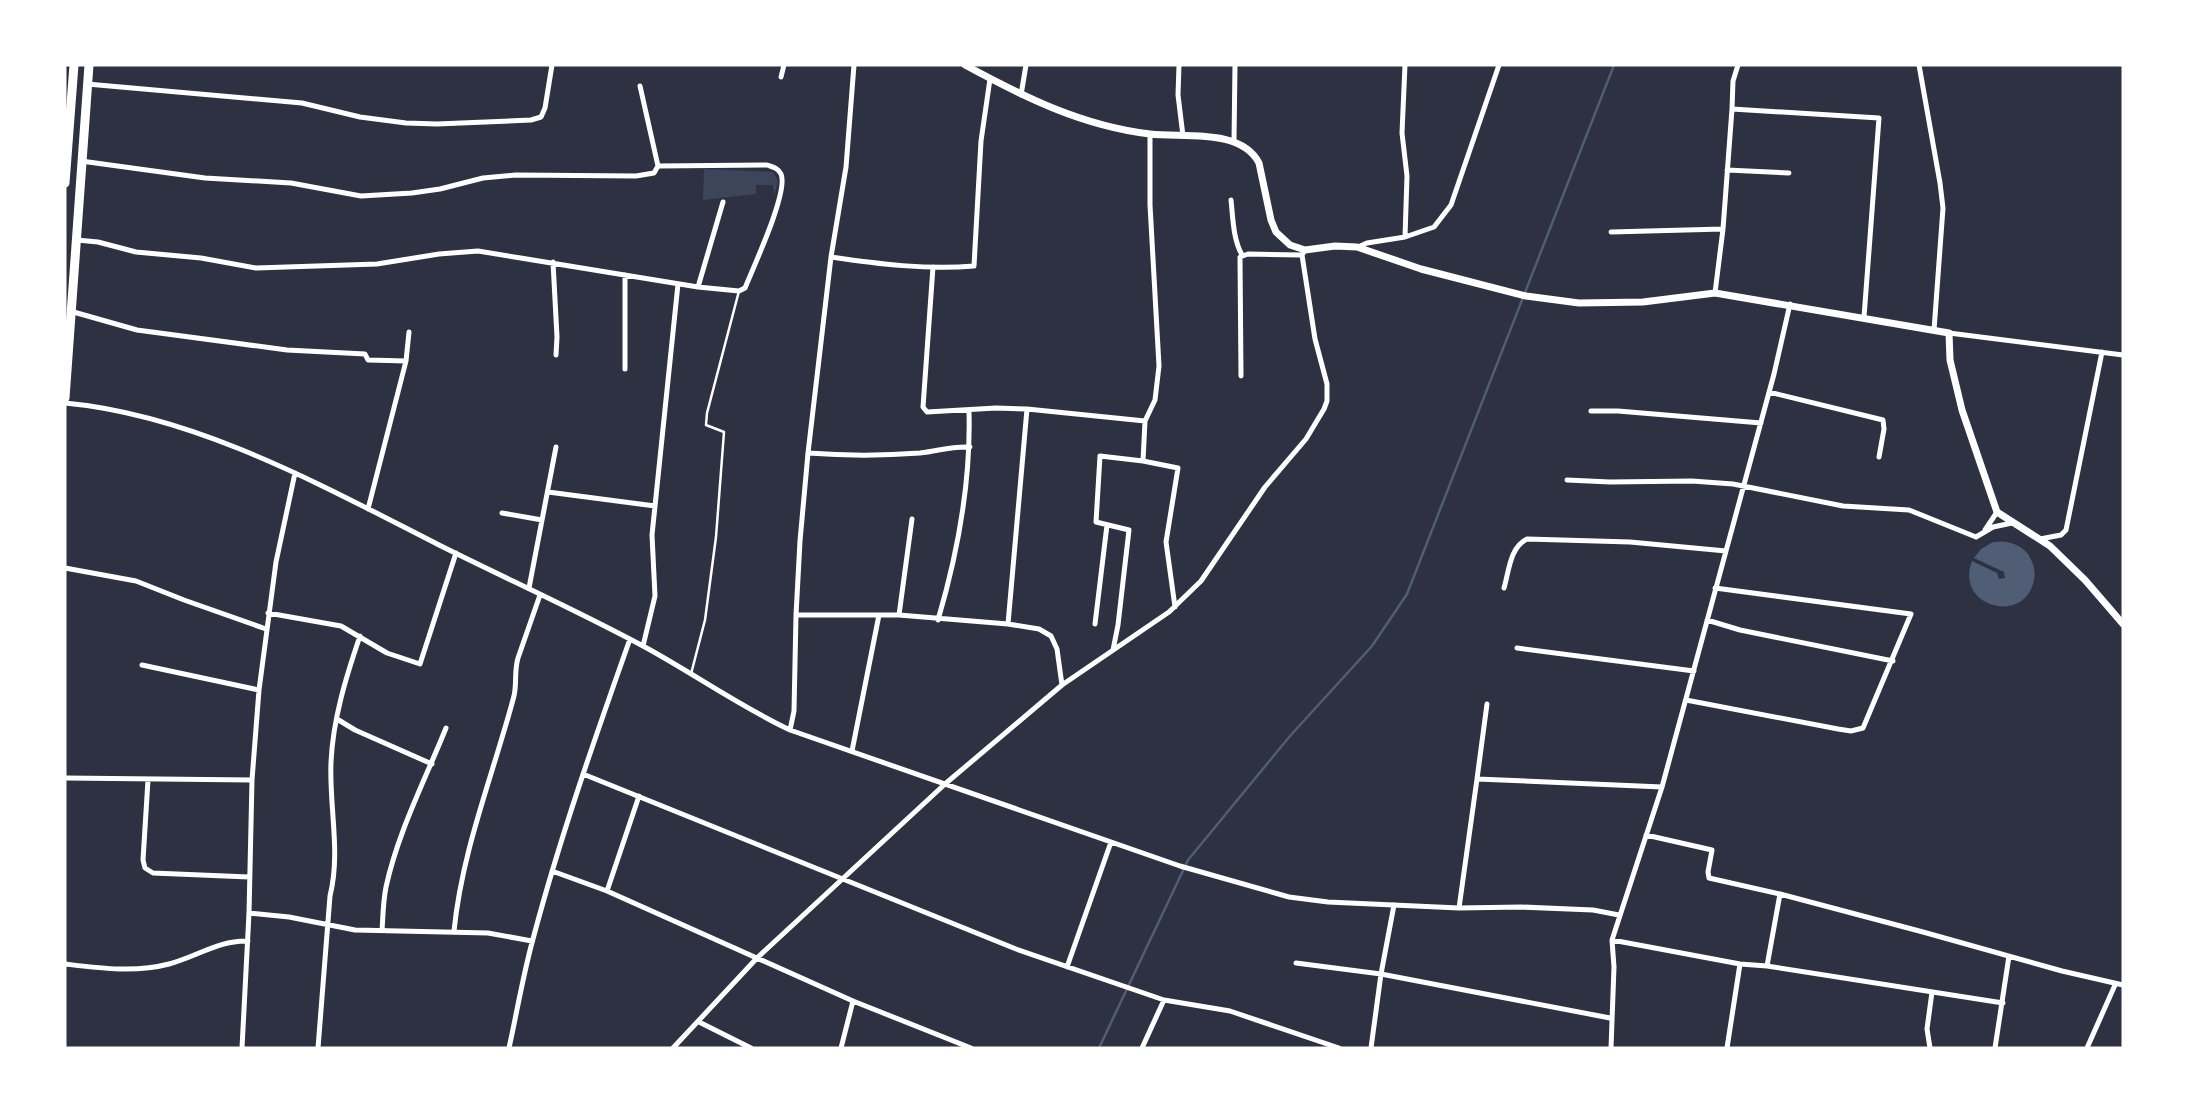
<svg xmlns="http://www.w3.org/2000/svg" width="2188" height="1113" viewBox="0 0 2188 1113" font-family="'DM Sans',sans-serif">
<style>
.green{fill:#3c4559}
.water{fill:#4f5d75}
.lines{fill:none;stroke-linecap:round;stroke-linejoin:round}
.stream{stroke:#4f5d75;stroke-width:2.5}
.service{stroke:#fff;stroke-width:2.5}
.minor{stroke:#fff;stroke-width:5}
.tertiary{stroke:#fff;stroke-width:7}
.trunk{stroke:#fff;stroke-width:9}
</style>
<rect width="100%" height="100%" fill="#2d3142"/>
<path class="green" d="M 704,169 L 773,172 L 778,181 L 774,196 L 773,185 L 756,185 L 756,194 L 703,200 Z"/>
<path class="water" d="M 1993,542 C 2006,540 2019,543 2028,554 C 2033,562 2036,571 2034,580 C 2025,626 1954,607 1972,561 L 1997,573 L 1999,579 L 2005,578 L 2004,572 L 1974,558 L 1981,549 Z"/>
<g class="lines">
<path class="stream" d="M 1099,1048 L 1188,860 L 1290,736 L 1372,646 L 1407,594 L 1614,65"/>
<path class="service" d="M 691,674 L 705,620 L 716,537 L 724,432 L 706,425 L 707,413 L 739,291"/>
<path class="minor" d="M 1179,65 L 1178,95 L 1183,136
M 1919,65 L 1940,183 L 1943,208 L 1934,330
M 781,77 L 784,65
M 87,84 L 302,103 L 360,117 L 406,123 L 437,124 L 531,120 L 541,117 L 545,108 L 552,65
M 640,86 L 658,166
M 1021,95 L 1026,65
M 1732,109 L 1733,81 L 1738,65
M 1234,141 L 1235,65
M 1727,170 L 1789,173
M 1231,200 C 1233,218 1233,239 1242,255
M 1611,232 L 1723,229
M 1405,237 L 1407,176 L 1402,133 L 1405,65
M 77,240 L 98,242 L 136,252 L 201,258 L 256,268 L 377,264 L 439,254 L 478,251 L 698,287 L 739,291 L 745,288 C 753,268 789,191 781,174 C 778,168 773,167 767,165 L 658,166 L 654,173 L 636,176 L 516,175 L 483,178 L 440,189 L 412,193 L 361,196 L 291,183 L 205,178 L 81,161
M 1358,247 L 1367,243 L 1405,237 L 1434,227 L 1451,205 L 1499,65
M 831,257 C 878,264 927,270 974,266 L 981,141 L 990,79
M 553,262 L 557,337 L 556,355
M 933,267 L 923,407 L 927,412 L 996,408 L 1027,409 L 1145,421 L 1155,400 L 1159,366 L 1150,205 L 1150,134
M 625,275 L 625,369
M 698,287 L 723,202
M 1715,293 L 1723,229 L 1732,109 L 1879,118 L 1864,317
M 70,311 L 137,330 L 287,350 L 365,354 L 368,360 L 406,361
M 1949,333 L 2123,355
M 1241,376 L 1240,257 L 1248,254 L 1302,255
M 1769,392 L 1883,420 L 1884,429 L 1879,457
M 65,403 C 196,415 323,486 439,545 C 507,579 576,610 643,646 C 693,673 739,706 790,730 L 1180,866 L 1289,897 L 1328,902 L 1459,908 L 1521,907 L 1593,910 L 1619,915
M 1591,411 L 1618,411 L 1761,423
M 1145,421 L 1143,461 L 1178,468 L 1166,542 L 1175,607
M 808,453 C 847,456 881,456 920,453 C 939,451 950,446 970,447
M 1567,480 L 1610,482 L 1692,481 L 1733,484 L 1843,506 L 1909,510 L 1976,537 L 1993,527 L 2012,523
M 548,492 L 655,506
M 368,509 L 406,361 L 409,332
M 502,513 L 542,520
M 1985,530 L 1997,512
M 2040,539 L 2061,535 L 2066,530 L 2102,352
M 65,568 L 136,581 L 184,600 L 266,629
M 529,588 L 556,447
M 1504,588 C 1509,571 1510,547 1527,539 L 1630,542 L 1726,551
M 268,613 L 341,626 L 387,653 L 420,664 L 456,553
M 796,615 L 800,541 L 808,453 L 831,257 L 846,167 L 854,65
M 899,615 L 912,519
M 938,620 C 958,552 971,481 969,411
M 1707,620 L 1740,630 L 1893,661
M 1008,624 L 1027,409
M 1095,624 L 1107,525
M 643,646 L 655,596 L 652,535 L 678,284
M 1517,648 L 1694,671
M 1113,650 L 1118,625 L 1129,530 L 1096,522 L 1100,456 L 1143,461
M 142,665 L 259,690
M 1686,700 L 1838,729 L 1851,731 L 1863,728 L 1911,614 L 1715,588
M 337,719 L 355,730 L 432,764
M 790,730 L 794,711 L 796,615 L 899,615 L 1008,624 L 1039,629 L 1051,636 L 1057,649 L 1062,685
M 852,751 L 879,615
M 583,774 L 1016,949 L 1164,1000 L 1230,1011 L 1339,1048
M 65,778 L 252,780
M 1477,779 L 1487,704
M 148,780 L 143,860 L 145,868 L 153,873 L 249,877
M 1646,835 L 1712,850 L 1708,872 L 1709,878 L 1780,894 L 1923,932 L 2062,971 L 2123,985
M 552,871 L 607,891 L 853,1001 L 971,1048
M 607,891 L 639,796
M 1459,908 L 1477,779 L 1662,787
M 249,913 L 289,917 L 355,930 L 488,933 L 532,941
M 382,931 C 383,916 383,902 386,887 C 398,832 425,780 446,728
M 454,931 C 462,850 493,775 514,696 C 517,683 514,671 518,658 L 540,595
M 1612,940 L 1740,964 L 1767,966 L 1780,894
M 1296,963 L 1381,974 L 1610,1018
M 65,964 C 99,968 135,973 169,964 C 196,957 219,940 248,941
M 1767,966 L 2003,1003
M 1067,967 L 1111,842
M 699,1022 L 751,1048
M 242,1048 L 249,913 L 252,780 L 259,690 L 276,562 L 295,473
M 318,1048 L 330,896 C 341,852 329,807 331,762 C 333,719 346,677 360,636
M 509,1048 C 517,1012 523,975 533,939 C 560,837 595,738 630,639
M 673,1048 L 757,958 L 945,784 L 1062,685 L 1169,612 L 1201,581 L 1265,487 L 1306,439 L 1324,409 L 1327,401 L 1327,384 L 1315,339 L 1302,255 L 1305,250
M 841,1048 L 853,1001
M 1142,1048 L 1164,1000
M 1371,1048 L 1381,974 L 1394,905
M 1611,1048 L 1614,967 L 1612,940 L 1662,787 L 1774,374 L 1790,304
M 1727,1048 L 1740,964
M 1930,1048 L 1927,1029 L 1932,992
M 1995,1048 L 2009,956
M 2087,1048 L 2115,985"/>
<path class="tertiary" d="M 965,65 C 1024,97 1082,126 1150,134 C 1184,138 1241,128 1259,163 L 1271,220 L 1276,232 L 1290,245 L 1305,250 L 1335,246 L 1357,247 L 1421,269 L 1526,296 L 1579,303 L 1643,302 L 1715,293 L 1949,333 L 1950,360 L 1962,410 L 1997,512 L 2050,546 L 2085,580 L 2123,624"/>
<path class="trunk" d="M 65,183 L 74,65
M 65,398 L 89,65"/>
</g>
<rect width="2188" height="1113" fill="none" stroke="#ffffff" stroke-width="133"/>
</svg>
